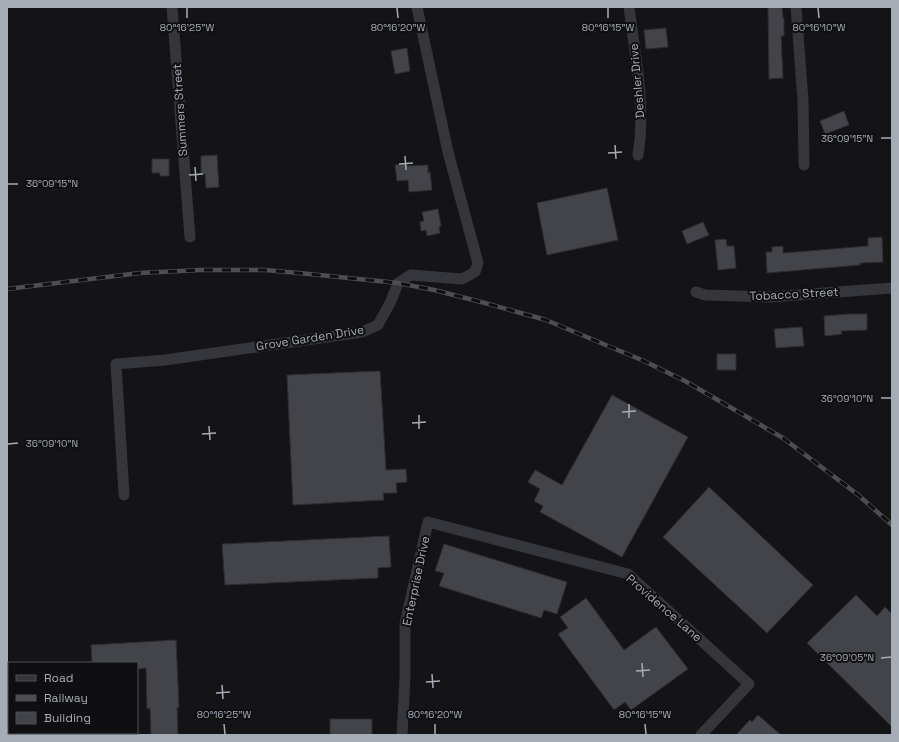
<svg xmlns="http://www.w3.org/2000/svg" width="899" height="742" viewBox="0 0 899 742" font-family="'Space Grotesk',sans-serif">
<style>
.building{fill:#434449;stroke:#2e2e32}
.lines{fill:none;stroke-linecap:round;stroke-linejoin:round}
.street{stroke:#35363b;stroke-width:11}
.rail-casing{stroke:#4c4e54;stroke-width:4.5}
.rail{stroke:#0f0f11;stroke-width:3;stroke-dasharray:9;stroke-linecap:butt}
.ticks{fill:none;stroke:#a6acb6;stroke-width:1.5}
.labels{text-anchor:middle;stroke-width:4;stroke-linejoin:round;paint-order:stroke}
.street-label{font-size:12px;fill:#a6acb6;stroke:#0f0f11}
.ticks-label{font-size:10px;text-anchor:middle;fill:#a6acb6;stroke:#0f0f11;stroke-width:4;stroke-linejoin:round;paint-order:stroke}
</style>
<rect width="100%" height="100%" fill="#141416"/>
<path class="building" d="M 768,7 L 782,7 L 783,18 L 784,18 L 784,36 L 781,36 L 783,78 L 769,79 Z
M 666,28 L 668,47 L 646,49 L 644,30 Z
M 407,48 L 410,71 L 395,74 L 391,51 Z
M 844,111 L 849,125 L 825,134 L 820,121 Z
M 217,155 L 219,187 L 206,188 L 205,174 L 201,174 L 201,156 Z
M 152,159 L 169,159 L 169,176 L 160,176 L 160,173 L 152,173 Z
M 407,164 L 407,166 L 428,165 L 428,173 L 430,172 L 432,190 L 409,192 L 408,180 L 397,181 L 395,165 Z
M 607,188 L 618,240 L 547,255 L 537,203 Z
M 438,209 L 441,226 L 439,227 L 440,233 L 427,236 L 426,230 L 421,231 L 420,222 L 424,221 L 422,212 Z
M 703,222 L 709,235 L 687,244 L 682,231 Z
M 882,237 L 883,262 L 860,263 L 860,265 L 767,273 L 766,252 L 772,252 L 772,247 L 783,246 L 783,253 L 809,251 L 868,246 L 868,238 Z
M 726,239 L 727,246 L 734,246 L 736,268 L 718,270 L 715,240 Z
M 849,314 L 867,314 L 867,330 L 841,331 L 842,334 L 825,336 L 824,316 Z
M 802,327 L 804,346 L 776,348 L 774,329 Z
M 717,354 L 736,354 L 736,370 L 717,370 Z
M 380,371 L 386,470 L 406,469 L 407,482 L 396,483 L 397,493 L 383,493 L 384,500 L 293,505 L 287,375 Z
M 612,395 L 688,437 L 622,557 L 540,512 L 543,506 L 534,501 L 540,489 L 528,482 L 535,470 L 562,485 Z
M 709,487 L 813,585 L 767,633 L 663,537 Z
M 389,536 L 391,567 L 378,568 L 378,578 L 225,585 L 222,544 Z
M 444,544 L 567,582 L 557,614 L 544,610 L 541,618 L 439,586 L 444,573 L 435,571 Z
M 856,595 L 877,616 L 885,607 L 892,614 L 892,727 L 807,643 Z
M 586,598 L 624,650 L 656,627 L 688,669 L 631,710 L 625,702 L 614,710 L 558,634 L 568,628 L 560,617 Z
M 176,640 L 179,708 L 177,707 L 178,735 L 151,735 L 150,708 L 147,709 L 146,668 L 137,669 L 137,663 L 92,663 L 91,645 Z
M 758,715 L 781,735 L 736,735 L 750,720 L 752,722 Z
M 330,719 L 372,719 L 372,735 L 330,735 Z"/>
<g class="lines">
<path class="street" d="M 172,7 L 190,237
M 629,7 C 635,55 646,106 638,155
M 796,7 L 803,100 L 804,165
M 696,292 L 705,295 L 770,297 L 892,288
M 124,495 L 116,364 L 165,360 L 362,332 L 378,325 L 391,301 L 398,283 L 411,275 L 462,279 L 475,272 L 478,263 L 448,152 L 417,7
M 402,735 L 405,678 L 405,624 L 428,522 L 628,574 L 749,684 L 701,735"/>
<g class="rail-casing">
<path id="rail" d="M 7,289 L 140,273 L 200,270 L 265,270 L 309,274 L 398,283 L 434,290 L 485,303 L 546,320 L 644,361 L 685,381 L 783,438 L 857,494 L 892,525"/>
</g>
<use href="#rail" class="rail"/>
</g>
<path class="ticks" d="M 187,8 L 187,18M 397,8 L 398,18M 608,8 L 608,18M 818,8 L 819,18M 881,138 L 891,138M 615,145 L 616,159M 608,153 L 622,152M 405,156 L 406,170M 399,164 L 413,163M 195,167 L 196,181M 189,175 L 203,174M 8,184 L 18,184M 881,398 L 891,398M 629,404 L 629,418M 622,412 L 636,411M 419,415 L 419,429M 412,423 L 426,422M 209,426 L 210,440M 202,434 L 216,433M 8,444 L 18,443M 881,658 L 891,657M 642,663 L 643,677M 636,671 L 650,670M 432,674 L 433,688M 426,682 L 440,681M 222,685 L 223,699M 216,693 L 230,692M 224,724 L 225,734M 435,724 L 435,734M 645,724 L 646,734"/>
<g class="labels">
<g class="street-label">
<text transform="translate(637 81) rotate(-95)" y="4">Deshler Drive</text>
<text transform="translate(180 110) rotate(-94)" y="4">Summers Street</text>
<text transform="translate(794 294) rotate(-3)" y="4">Tobacco Street</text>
<text transform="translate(310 338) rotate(-9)" y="4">Grove Garden Drive</text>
<text transform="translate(416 581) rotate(-78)" y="4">Enterprise Drive</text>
<text transform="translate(664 608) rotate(41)" y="4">Providence Lane</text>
</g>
</g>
<g class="ticks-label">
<text x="187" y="31">80°16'25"W</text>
<text x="398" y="31">80°16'20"W</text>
<text x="608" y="31">80°16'15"W</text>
<text x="819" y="31">80°16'10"W</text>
<text x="847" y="142">36°09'15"N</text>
<text x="52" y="187">36°09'15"N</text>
<text x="847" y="402">36°09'10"N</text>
<text x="52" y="447">36°09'10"N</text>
<text x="847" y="661">36°09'05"N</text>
<text x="224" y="718">80°16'25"W</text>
<text x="435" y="718">80°16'20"W</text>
<text x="645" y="718">80°16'15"W</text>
</g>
<rect width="899" height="742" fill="none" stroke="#a6acb6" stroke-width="16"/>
<rect x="8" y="662" width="130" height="72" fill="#0f0f11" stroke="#4b4e53"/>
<rect x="16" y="675" width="20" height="6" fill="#35363b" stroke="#4b4e53"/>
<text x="44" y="682" font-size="12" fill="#a6acb6">Road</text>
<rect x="16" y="695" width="20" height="6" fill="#4c4e54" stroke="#4b4e53"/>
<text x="44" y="702" font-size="12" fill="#a6acb6">Railway</text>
<rect x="16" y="712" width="20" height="12" fill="#434449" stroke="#4b4e53"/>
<text x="44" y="722" font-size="12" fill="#a6acb6">Building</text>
</svg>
